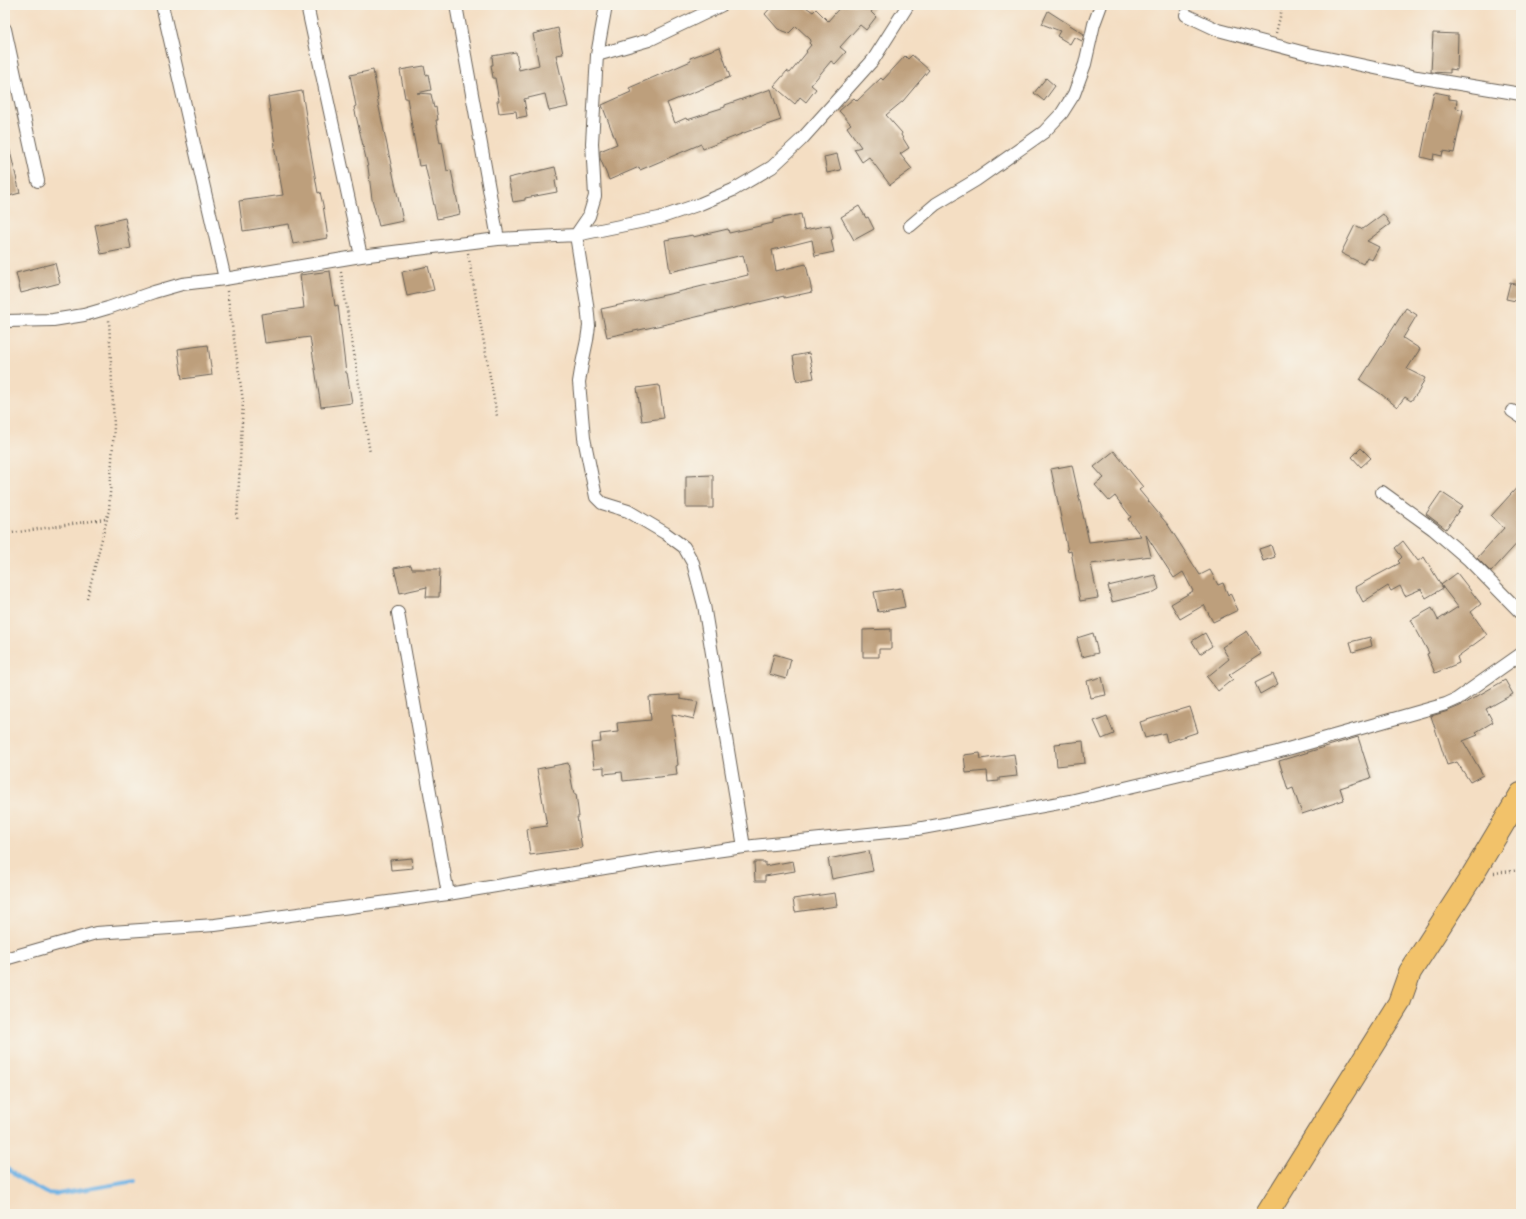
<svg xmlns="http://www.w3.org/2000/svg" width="1526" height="1219" viewBox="0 0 1526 1219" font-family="Kalam,sans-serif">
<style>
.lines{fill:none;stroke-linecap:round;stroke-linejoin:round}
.stream{stroke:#70b3e5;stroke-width:4}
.building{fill:#bd9f7c}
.street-casing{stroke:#686056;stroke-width:14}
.highway-casing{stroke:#686056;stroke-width:24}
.path{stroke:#686056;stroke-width:2.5;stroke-dasharray:1 3;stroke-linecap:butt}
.street{stroke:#fff;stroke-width:12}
.highway{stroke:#f2c26a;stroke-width:22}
</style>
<rect width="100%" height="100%" fill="#f7f3e8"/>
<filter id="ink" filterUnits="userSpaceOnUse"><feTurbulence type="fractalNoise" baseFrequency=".025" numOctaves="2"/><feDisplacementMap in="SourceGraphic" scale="8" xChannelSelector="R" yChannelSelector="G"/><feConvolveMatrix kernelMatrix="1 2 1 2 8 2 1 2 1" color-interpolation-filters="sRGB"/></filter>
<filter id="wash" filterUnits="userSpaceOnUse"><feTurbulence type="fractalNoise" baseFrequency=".012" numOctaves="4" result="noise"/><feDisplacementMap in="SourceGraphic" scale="16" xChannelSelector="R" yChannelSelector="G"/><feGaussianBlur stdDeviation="0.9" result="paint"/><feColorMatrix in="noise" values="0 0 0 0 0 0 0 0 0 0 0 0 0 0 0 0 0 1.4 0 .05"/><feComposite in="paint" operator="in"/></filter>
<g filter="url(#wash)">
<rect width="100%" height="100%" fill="#f4dec3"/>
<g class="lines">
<path class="stream" d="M 5,1167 L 19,1178 L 46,1193 L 58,1194 L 135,1181"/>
</g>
<g id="blocks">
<path class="building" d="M 773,5 L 803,5 L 813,12 L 816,9 L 828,21 L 842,5 L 877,5 L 871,12 L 876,17 L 866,30 L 860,25 L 840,47 L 846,52 L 835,64 L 831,61 L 811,85 L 816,89 L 806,102 L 800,97 L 795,104 L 774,86 L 787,71 L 790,73 L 807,52 L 806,51 L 811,45 L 809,43 L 811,40 L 796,26 L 789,33 L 778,29 L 765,14 Z
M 1048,11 L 1084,34 L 1082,41 L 1074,37 L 1070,44 L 1057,36 L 1060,31 L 1042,24 Z
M 558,28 L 563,54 L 556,55 L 568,107 L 549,111 L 545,94 L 524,99 L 527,116 L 517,118 L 516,111 L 499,113 L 497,101 L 499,101 L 495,78 L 493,78 L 491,65 L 493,65 L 492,56 L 516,52 L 519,70 L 539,65 L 533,34 Z
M 1433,33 L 1458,34 L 1457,70 L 1450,69 L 1450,73 L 1431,72 Z
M 720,47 L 730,77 L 714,83 L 714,84 L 667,103 L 675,123 L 686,118 L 687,120 L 709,113 L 709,112 L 725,107 L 725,105 L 771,89 L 781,120 L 749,131 L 703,149 L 701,144 L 640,170 L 639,167 L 609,180 L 600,158 L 600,151 L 617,144 L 602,105 L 631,92 L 629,88 L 691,61 L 690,58 Z
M 912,55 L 929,70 L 903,101 L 886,115 L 902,133 L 901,135 L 909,148 L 900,154 L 912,169 L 890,185 L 869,157 L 862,162 L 854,149 L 861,147 L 847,127 L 851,124 L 839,111 L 854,98 L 857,101 L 881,78 L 883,80 L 905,56 L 908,59 Z
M 424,66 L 426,75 L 428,74 L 431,90 L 417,93 L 431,94 L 434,108 L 436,107 L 438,120 L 436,120 L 440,143 L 442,142 L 447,171 L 451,170 L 460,214 L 437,219 L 425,165 L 419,166 L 407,98 L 405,98 L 400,70 Z
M 373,70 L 378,97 L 377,98 L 403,221 L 379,226 L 372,199 L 368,167 L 354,107 L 356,106 L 350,75 Z
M 1046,78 L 1055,86 L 1044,101 L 1034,93 Z
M 302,91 L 309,135 L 308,136 L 318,193 L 320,192 L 323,205 L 328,238 L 293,244 L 289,224 L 243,231 L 239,201 L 283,195 L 274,145 L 275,145 L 268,97 Z
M 1434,92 L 1449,95 L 1449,99 L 1457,100 L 1456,108 L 1463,110 L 1454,153 L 1443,151 L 1442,156 L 1434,154 L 1433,160 L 1421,157 Z
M 5,147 L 9,147 L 20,193 L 5,197 Z
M 837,154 L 841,170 L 827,173 L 824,157 Z
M 555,167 L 558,180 L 555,181 L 557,192 L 525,198 L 525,200 L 513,202 L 508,178 Z
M 859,206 L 866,218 L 868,217 L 874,229 L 854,240 L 841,217 Z
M 801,214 L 804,230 L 830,225 L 833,239 L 831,240 L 834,252 L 815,256 L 812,240 L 772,250 L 776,271 L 806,264 L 812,292 L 784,298 L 784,296 L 671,323 L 607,337 L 601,309 L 674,293 L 748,275 L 743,255 L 670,272 L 665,240 L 693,235 L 693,237 L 728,229 L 729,233 L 773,223 L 773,220 Z
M 1383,214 L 1390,224 L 1367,241 L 1379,247 L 1372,260 L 1367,257 L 1363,264 L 1341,253 L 1355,225 L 1363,229 Z
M 125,218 L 131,248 L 101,254 L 95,225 Z
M 55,263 L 60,283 L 21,293 L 16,273 Z
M 428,266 L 434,290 L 407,296 L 402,272 Z
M 330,271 L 335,306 L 338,305 L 346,373 L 347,373 L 352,403 L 321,407 L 310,337 L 265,343 L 261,314 L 304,308 L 300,275 Z
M 1510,283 L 1520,285 L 1516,301 L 1506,299 Z
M 1406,308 L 1417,315 L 1403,338 L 1420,349 L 1407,369 L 1425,378 L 1419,391 L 1411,401 L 1405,397 L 1397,407 L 1381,394 L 1360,380 Z
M 208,345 L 212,375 L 182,379 L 178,349 Z
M 809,353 L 814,378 L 797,381 L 793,356 Z
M 659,385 L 664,418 L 642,421 L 637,388 Z
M 1361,448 L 1371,458 L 1361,467 L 1352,457 Z
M 1114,451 L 1143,487 L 1139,490 L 1168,525 L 1200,575 L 1210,570 L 1218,585 L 1223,583 L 1228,595 L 1230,593 L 1238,610 L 1213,622 L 1204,605 L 1180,619 L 1171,604 L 1193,591 L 1183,572 L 1174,578 L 1146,535 L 1151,556 L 1091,564 L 1098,598 L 1080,601 L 1071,551 L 1068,552 L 1051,469 L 1072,465 L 1089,542 L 1141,536 L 1128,519 L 1131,517 L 1115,496 L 1109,501 L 1095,485 L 1104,478 L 1094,467 Z
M 713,475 L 713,508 L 686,508 L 686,476 Z
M 1521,483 L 1521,539 L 1491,572 L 1477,558 L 1504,528 L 1491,516 Z
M 1441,492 L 1462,506 L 1446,529 L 1426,514 Z
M 1403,541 L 1418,561 L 1424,557 L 1443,588 L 1426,598 L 1421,589 L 1405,596 L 1400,586 L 1391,591 L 1388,586 L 1363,602 L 1355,587 L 1400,563 L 1398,561 L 1402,557 L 1395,548 Z
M 1271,545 L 1275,557 L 1263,561 L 1259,549 Z
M 411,565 L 412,569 L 440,569 L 439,597 L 426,597 L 427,587 L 400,593 L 394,568 Z
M 1457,573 L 1481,604 L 1471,612 L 1487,635 L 1457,657 L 1459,663 L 1435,673 L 1427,654 L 1429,653 L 1411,620 L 1432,608 L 1438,620 L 1458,607 L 1441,585 Z
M 1155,575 L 1159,589 L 1154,592 L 1112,602 L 1108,586 Z
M 901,588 L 905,607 L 878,612 L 874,592 Z
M 891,629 L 891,649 L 879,649 L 879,657 L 863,657 L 863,630 Z
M 1247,631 L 1261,654 L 1229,675 L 1233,679 L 1218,691 L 1207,677 L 1229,659 L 1222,647 Z
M 1093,633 L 1098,653 L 1082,657 L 1077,638 Z
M 1205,633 L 1212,646 L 1200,654 L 1192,641 Z
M 1370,637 L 1372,646 L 1353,652 L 1350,642 Z
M 774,654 L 791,659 L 786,679 L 769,674 Z
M 1273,674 L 1278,684 L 1260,694 L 1255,683 Z
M 1102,677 L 1106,695 L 1091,698 L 1087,681 Z
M 1505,680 L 1513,694 L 1486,709 L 1493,722 L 1476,732 L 1478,735 L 1463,741 L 1483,775 L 1470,782 L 1457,762 L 1447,765 L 1431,716 L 1448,711 L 1460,706 Z
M 680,695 L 680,699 L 698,702 L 694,719 L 672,714 L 678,765 L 676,766 L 677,775 L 623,781 L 622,772 L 604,774 L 604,767 L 594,768 L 591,743 L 601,742 L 600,734 L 618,732 L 617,723 L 651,720 L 649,697 Z
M 1190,707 L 1198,732 L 1167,742 L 1165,733 L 1145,738 L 1140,722 Z
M 1107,716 L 1114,734 L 1102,739 L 1094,721 Z
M 1358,737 L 1371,778 L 1340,788 L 1344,800 L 1302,814 L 1293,788 L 1288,790 L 1279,761 Z
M 1083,741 L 1085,763 L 1057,766 L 1055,744 Z
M 980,753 L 981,759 L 1014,754 L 1017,776 L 999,778 L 999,781 L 988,782 L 987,771 L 966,773 L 964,755 Z
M 568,763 L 574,794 L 576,794 L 579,817 L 577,817 L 582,848 L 530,855 L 527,829 L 547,826 L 537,769 Z
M 869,851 L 873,871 L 832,879 L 828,859 Z
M 412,858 L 413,868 L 391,870 L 390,860 Z
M 793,861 L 795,871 L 765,876 L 765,881 L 755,881 L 754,862 L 765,862 L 765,866 Z
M 835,893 L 837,906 L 795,912 L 793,899 Z"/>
</g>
</g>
<g filter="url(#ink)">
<use href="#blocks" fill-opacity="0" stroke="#686056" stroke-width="1"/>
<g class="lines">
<g class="street-casing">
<path id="street" d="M 162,5 L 225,279
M 307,5 L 361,256
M 456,5 L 498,239
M 606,5 L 597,55 L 592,143 L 595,196 L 589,216 L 576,235 L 587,304 L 589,326 L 587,340 L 582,364 L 579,382 L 584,438 L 596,497 L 602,503 L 628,511 L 665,533 L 684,547 L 693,563 L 704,605 L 744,847
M 1186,15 L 1218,30 L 1309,54 L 1417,77 L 1521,94
M 5,29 L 38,181
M 597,55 L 649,40 L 722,5
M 910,226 L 936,204 L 976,180 L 1044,132 L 1062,113 L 1074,94 L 1085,64 L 1094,24 L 1101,5
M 5,321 L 53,320 L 84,315 L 108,308 L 154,292 L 182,284 L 225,279 L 361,256 L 498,239 L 576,235 L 659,218 L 700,204 L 733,190 L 772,167 L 801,140 L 873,60 L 908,5
M 1512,411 L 1521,417
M 1382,492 L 1433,529 L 1469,560 L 1521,613
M 398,613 L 448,894
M 5,959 L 96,933 L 215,925 L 448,894 L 665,858 L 744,847 L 917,829 L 1070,801 L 1277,752 L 1446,704 L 1457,699 L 1521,654"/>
</g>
<g class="highway-casing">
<path id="highway" d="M 1267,1214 L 1399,1003 L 1410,972 L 1472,876 L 1521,794"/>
</g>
<path class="path" d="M 1276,33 L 1283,5
M 468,253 L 497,416
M 341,272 L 370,453
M 227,291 L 243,401 L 237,521
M 5,534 L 105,519 L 109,511 L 114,426 L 109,320
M 87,598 L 108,515
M 1494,873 L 1521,870"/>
<use href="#street" class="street"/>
<use href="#highway" class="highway"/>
</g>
</g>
<rect width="1526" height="1219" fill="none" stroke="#f7f3e8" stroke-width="20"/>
</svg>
